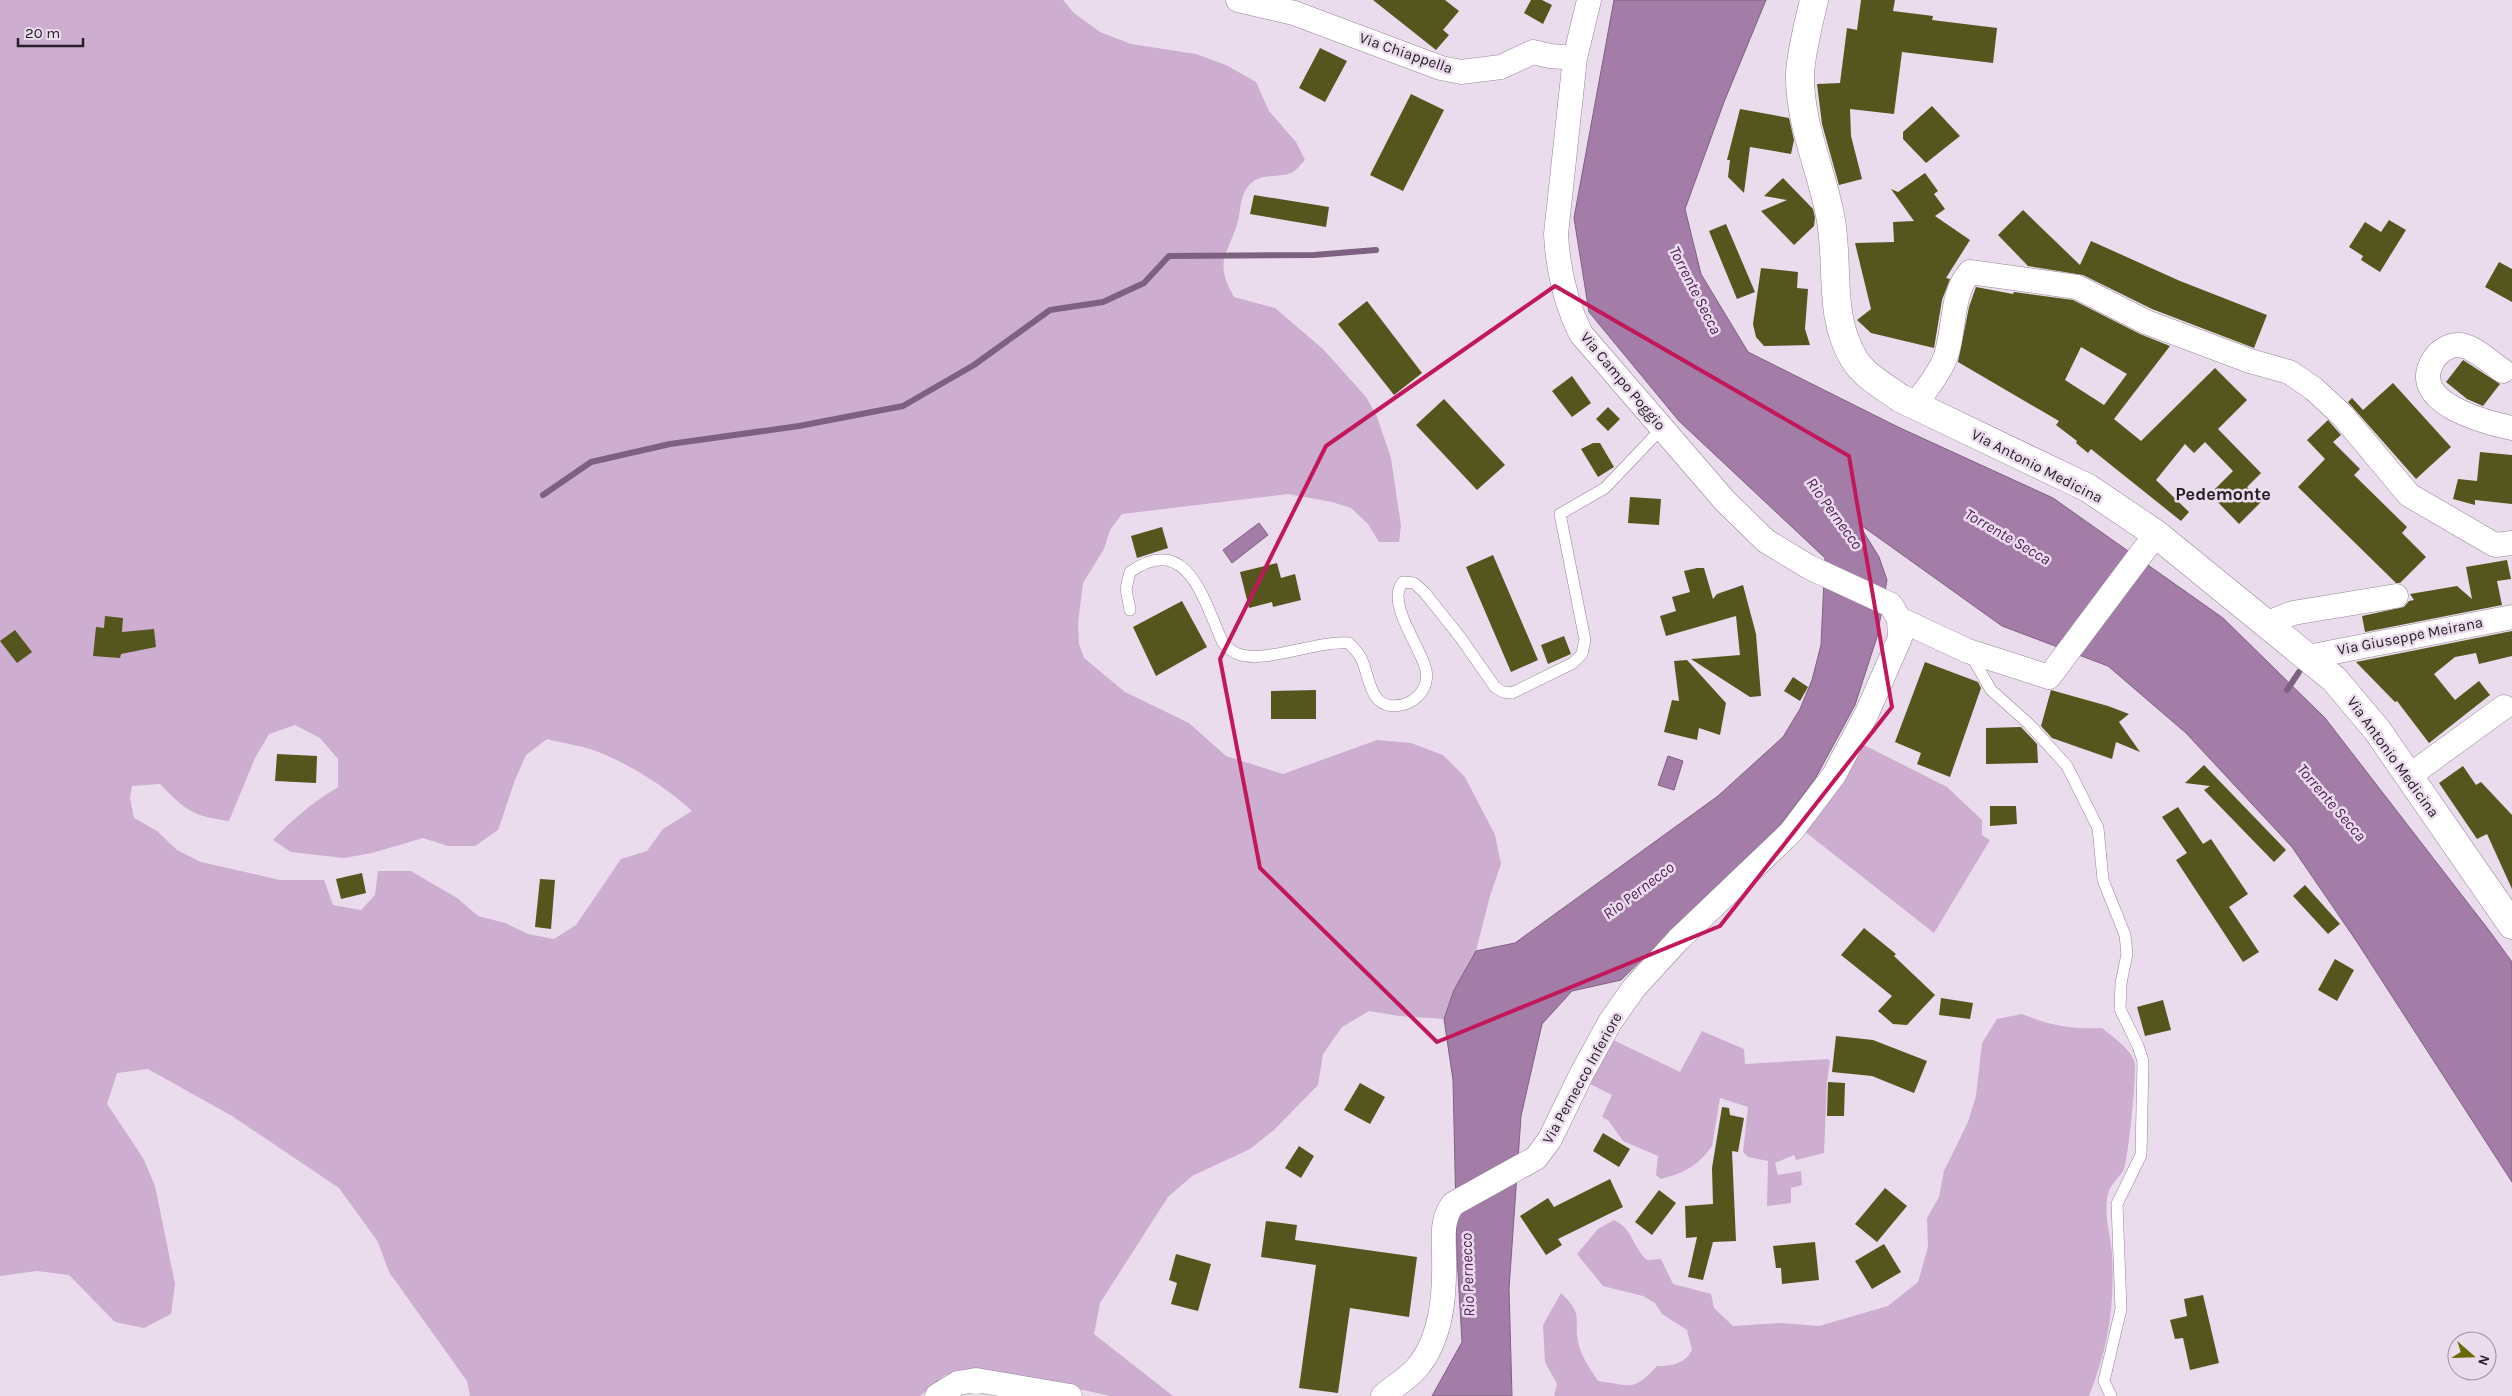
<svg xmlns="http://www.w3.org/2000/svg" width="2512" height="1396" viewBox="0 0 2512 1396" font-family="Karla,sans-serif">
<style>
.green{fill:#cdadd0;fill-rule:evenodd}
.water{fill:#a37da8;stroke:#7e6181}
.lines{fill:none;stroke-linecap:round;stroke-linejoin:round}
.stream{stroke:#7e6181;stroke-width:6}
.building{fill:#55551e;fill-rule:evenodd}
.service-casing{stroke:#948696;stroke-width:12}
.minor-casing{stroke:#948696;stroke-width:25}
.secondary-casing{stroke:#948696;stroke-width:29}
.service{stroke:#fff;stroke-width:11}
.minor{stroke:#fff;stroke-width:24}
.secondary{stroke:#fff;stroke-width:28}
.marked{fill:none;stroke:#c2185b;stroke-width:4;stroke-linejoin:round}
.labels{text-anchor:middle;stroke-width:5;stroke-linejoin:round;paint-order:stroke}
.street-label{font-size:15px;fill:#262026;stroke:#ebdced}
.water-label{font-size:16px;font-style:italic;fill:#502056;stroke:#ebdced}
.quarter-label{font-size:18px;font-weight:bold;fill:#262026;stroke:#ebdced}
</style>
<rect width="100%" height="100%" fill="#ebdced"/>
<path class="green" d="M 0,0 L 1063,0 L 1074,13 L 1100,32 L 1131,44 L 1196,54 L 1226,65 L 1256,82 L 1269,111 L 1296,142 L 1305,160 C 1301,164 1296,171 1291,173 C 1279,178 1261,173 1250,184 C 1240,195 1241,208 1238,221 C 1228,256 1213,260 1234,297 L 1275,308 L 1323,349 L 1366,397 L 1376,414 L 1391,458 L 1401,526 L 1399,542 L 1379,542 L 1368,524 L 1351,508 L 1332,502 L 1288,494 L 1122,514 L 1110,530 L 1104,549 L 1083,583 L 1078,623 L 1079,644 L 1084,658 L 1125,692 L 1189,723 L 1226,756 L 1283,774 L 1377,740 L 1411,743 L 1443,755 L 1465,777 L 1495,835 L 1501,864 L 1490,896 L 1476,951 L 1454,990 L 1444,1019 L 1399,1016 L 1369,1011 L 1342,1027 L 1323,1054 L 1318,1085 L 1274,1130 L 1250,1149 L 1192,1176 L 1168,1197 L 1100,1303 L 1094,1334 L 1173,1396 L 1110,1396 L 1039,1380 L 968,1372 L 945,1375 L 920,1396 L 470,1396 L 467,1381 L 389,1272 L 378,1242 L 339,1188 L 232,1116 L 148,1069 L 117,1073 L 107,1104 L 143,1158 L 155,1186 L 175,1284 L 171,1314 L 144,1328 L 115,1322 L 69,1275 L 37,1271 L 0,1276 ZM 295,725 L 320,738 L 338,759 L 338,787 C 313,802 293,819 273,840 L 291,852 L 344,858 L 372,853 L 423,838 L 448,846 L 475,846 L 498,830 L 515,780 L 526,755 L 547,739 C 562,743 578,745 593,750 C 627,762 666,787 692,811 L 663,829 L 647,851 L 621,859 L 576,925 L 554,939 L 528,934 L 505,923 L 478,916 L 457,898 L 411,871 L 378,871 L 375,895 L 361,910 L 333,905 L 324,880 L 280,880 L 201,862 L 177,850 L 157,831 L 134,818 L 130,798 L 132,786 L 160,784 C 185,810 192,816 229,821 L 255,758 L 269,734 Z
M 1864,745 L 1947,787 L 1982,820 L 1982,835 L 1990,840 L 1934,933 L 1804,831 Z
M 2022,1014 C 2051,1026 2071,1029 2102,1028 C 2113,1037 2128,1047 2134,1060 C 2138,1068 2128,1159 2124,1169 C 2120,1177 2112,1183 2109,1191 C 2102,1212 2111,1235 2112,1255 C 2115,1308 2108,1347 2089,1396 L 1554,1396 L 1557,1384 L 1545,1362 L 1543,1325 L 1561,1293 C 1586,1317 1572,1319 1579,1346 C 1583,1359 1591,1370 1598,1381 C 1631,1385 1632,1393 1657,1366 C 1671,1366 1685,1364 1692,1350 L 1687,1330 L 1662,1314 L 1655,1303 L 1643,1296 L 1603,1286 L 1577,1254 L 1598,1229 L 1614,1220 C 1634,1230 1631,1245 1647,1260 L 1661,1259 L 1673,1284 L 1711,1294 L 1714,1308 L 1733,1326 L 1781,1323 L 1819,1326 L 1888,1306 L 1918,1282 L 1928,1247 L 1927,1218 L 1939,1197 L 1944,1171 L 1968,1122 L 1976,1096 L 1982,1043 L 1997,1019 Z
M 1702,1031 L 1744,1049 L 1745,1064 L 1828,1059 L 1830,1061 L 1827,1081 L 1824,1153 L 1796,1160 L 1794,1155 L 1775,1163 L 1778,1175 L 1801,1171 L 1802,1185 L 1791,1188 L 1791,1203 L 1767,1206 L 1768,1161 L 1748,1157 L 1743,1152 L 1748,1107 L 1720,1098 L 1712,1146 C 1698,1166 1684,1173 1661,1179 L 1656,1175 L 1658,1156 L 1623,1141 L 1608,1120 L 1602,1117 L 1612,1095 L 1586,1082 L 1611,1039 L 1680,1072 Z"/>
<path class="water" d="M 1614,0 L 1766,0 L 1724,102 L 1685,209 L 1701,274 L 1748,352 L 1898,427 L 2053,498 L 2223,618 L 2325,718 L 2491,933 L 2512,962 L 2512,1182 L 2357,942 L 2292,847 L 2186,733 L 2108,666 L 2002,626 L 1858,523 L 1879,557 L 1887,580 L 1877,637 L 1855,705 L 1815,779 L 1780,825 L 1621,980 L 1572,991 L 1542,1024 L 1521,1116 L 1509,1289 L 1512,1396 L 1432,1396 L 1462,1342 L 1457,1256 L 1453,1080 L 1444,1019 L 1454,990 L 1476,951 L 1515,943 L 1718,796 L 1783,737 L 1800,709 L 1812,680 L 1821,645 L 1825,558 L 1679,421 L 1589,312 L 1574,218 Z
M 1259,523 L 1268,535 L 1232,563 L 1223,550 Z
M 1668,756 L 1683,761 L 1674,790 L 1658,785 Z"/>
<g class="lines">
<path class="stream" d="M 543,495 L 591,462 L 670,444 L 799,426 L 903,406 L 974,365 L 1050,310 L 1103,302 L 1144,283 L 1169,256 L 1314,255 L 1376,250
M 2287,690 L 2299,672"/>
</g>
<path class="building" d="M 1373,0 L 1445,0 L 1459,11 L 1443,30 L 1449,35 L 1436,50 Z
M 1531,0 L 1542,0 L 1552,5 L 1543,24 L 1524,13 Z
M 1861,0 L 1895,0 L 1893,11 L 1933,16 L 1932,20 L 1997,28 L 1993,63 L 1902,52 L 1894,114 L 1850,109 L 1851,136 L 1862,179 L 1839,185 L 1822,124 L 1817,84 L 1840,83 L 1847,28 L 1857,30 Z
M 1320,48 L 1347,61 L 1325,102 L 1299,88 Z
M 1411,94 L 1444,110 L 1403,191 L 1370,175 Z
M 1932,106 L 1960,136 L 1926,163 L 1903,139 L 1903,132 Z
M 1740,109 L 1789,118 L 1794,140 L 1791,154 L 1750,147 L 1744,193 L 1728,177 L 1730,160 L 1727,160 Z
M 1925,173 L 1938,191 L 1934,194 L 1945,209 L 1935,216 L 1970,240 L 1946,278 L 1950,279 L 1942,300 L 1934,348 L 1871,333 L 1857,320 L 1871,309 L 1855,243 L 1894,242 L 1893,222 L 1914,221 L 1891,189 L 1898,192 Z
M 1783,178 L 1813,209 L 1815,218 L 1814,226 L 1794,245 L 1761,211 L 1787,200 L 1764,196 Z
M 1254,195 L 1329,207 L 1326,227 L 1250,214 Z
M 2023,210 L 2080,265 L 2091,241 L 2180,281 L 2267,315 L 2254,348 L 2152,309 L 2083,275 L 2028,266 L 1998,235 Z
M 2389,220 L 2406,230 L 2380,272 L 2361,260 L 2363,256 L 2349,247 L 2365,222 L 2381,232 Z
M 1726,224 L 1755,292 L 1737,299 L 1709,231 Z
M 2499,262 L 2512,269 L 2512,302 L 2485,287 Z
M 1761,268 L 1798,272 L 1797,288 L 1808,289 L 1805,329 L 1810,345 L 1764,346 L 1756,337 L 1753,324 Z
M 1976,287 L 2013,294 L 2014,292 L 2073,300 L 2140,334 L 2170,346 L 2114,419 L 2141,441 L 2215,368 L 2247,400 L 2218,429 L 2261,473 L 2247,487 L 2261,502 L 2239,524 L 2210,494 L 2233,471 L 2205,442 L 2194,453 L 2185,444 L 2156,480 L 2189,512 L 2181,521 L 2091,449 L 2088,453 L 2076,443 L 2077,441 L 2056,425 L 2059,421 L 1958,362 L 1969,307 ZM 2081,347 L 2127,374 L 2104,405 L 2065,380 Z
M 1367,301 L 1422,373 L 1394,395 L 1338,324 Z
M 2463,360 L 2500,384 L 2483,406 L 2467,399 L 2446,382 Z
M 1572,376 L 1591,403 L 1572,417 L 1552,391 Z
M 2393,383 L 2451,447 L 2416,479 L 2348,402 L 2352,398 L 2363,410 Z
M 1444,399 L 1505,465 L 1477,490 L 1416,425 Z
M 1608,407 L 1620,419 L 1608,431 L 1596,419 Z
M 2328,420 L 2341,435 L 2333,442 L 2360,469 L 2354,475 L 2407,527 L 2402,533 L 2426,557 L 2400,583 L 2396,583 L 2298,487 L 2325,459 L 2307,440 Z
M 1593,443 L 1600,443 L 1614,467 L 1598,477 L 1581,449 Z
M 2480,452 L 2512,455 L 2512,504 L 2475,500 L 2475,505 L 2453,499 L 2458,479 L 2477,481 Z
M 1630,497 L 1661,499 L 1659,525 L 1628,523 Z
M 1162,527 L 1168,548 L 1137,558 L 1131,536 Z
M 1493,555 L 1538,660 L 1511,672 L 1466,567 Z
M 2507,560 L 2511,579 L 2497,581 L 2502,605 L 2365,632 L 2362,616 L 2404,607 L 2409,601 L 2414,600 L 2410,594 L 2457,586 L 2472,599 L 2466,567 Z
M 1277,563 L 1281,578 L 1295,574 L 1301,600 L 1273,607 L 1272,602 L 1249,608 L 1240,572 Z
M 1697,568 L 1704,568 L 1713,599 L 1717,594 L 1743,585 L 1756,634 L 1761,696 L 1750,697 L 1691,659 L 1740,655 L 1736,616 L 1666,636 L 1660,616 L 1676,611 L 1672,597 L 1690,592 L 1684,571 Z
M 1182,601 L 1207,647 L 1156,676 L 1133,627 Z
M 105,616 L 123,618 L 122,632 L 154,629 L 156,647 L 121,654 L 120,658 L 93,656 L 96,627 L 104,628 Z
M 15,630 L 32,652 L 17,663 L 0,641 Z
M 2512,631 L 2512,656 L 2479,664 L 2476,653 L 2455,657 L 2434,674 L 2455,700 L 2479,681 L 2490,695 L 2429,743 L 2397,701 L 2395,702 L 2356,662 Z
M 1564,636 L 1571,654 L 1548,664 L 1541,645 Z
M 1687,660 L 1726,703 L 1720,735 L 1699,728 L 1697,740 L 1664,732 L 1672,700 L 1679,701 L 1674,661 Z
M 1925,662 L 1978,682 L 1981,688 L 1950,777 L 1917,764 L 1921,753 L 1895,742 Z
M 1793,677 L 1808,687 L 1800,701 L 1784,691 Z
M 1316,690 L 1316,719 L 1271,719 L 1271,691 Z
M 2051,690 L 2108,706 L 2129,714 L 2119,722 L 2140,752 L 2116,742 L 2112,759 L 2052,738 L 2041,726 Z
M 2021,727 L 2037,744 L 2038,763 L 1986,764 L 1986,728 Z
M 277,754 L 317,756 L 316,783 L 275,781 Z
M 2204,765 L 2286,850 L 2274,862 L 2204,790 L 2210,786 L 2185,783 Z
M 2463,766 L 2476,785 L 2481,782 L 2512,815 L 2512,889 L 2487,834 L 2477,839 L 2439,783 Z
M 1990,806 L 2016,806 L 2017,824 L 1990,826 Z
M 2178,807 L 2203,844 L 2211,839 L 2248,894 L 2229,907 L 2259,952 L 2243,962 L 2176,860 L 2187,853 L 2162,817 Z
M 362,873 L 366,893 L 341,899 L 336,879 Z
M 540,879 L 555,880 L 551,929 L 535,927 Z
M 2305,885 L 2340,924 L 2328,934 L 2293,896 Z
M 1864,928 L 1896,954 L 1894,956 L 1935,995 L 1907,1025 L 1893,1024 L 1878,1011 L 1892,996 L 1841,955 Z
M 2335,959 L 2354,970 L 2337,1001 L 2318,990 Z
M 1941,998 L 1973,1003 L 1970,1019 L 1939,1015 Z
M 2163,1000 L 2171,1030 L 2145,1036 L 2137,1007 Z
M 1836,1036 L 1873,1040 L 1927,1061 L 1914,1093 L 1872,1076 L 1832,1072 Z
M 1828,1082 L 1845,1083 L 1844,1116 L 1827,1116 Z
M 1360,1083 L 1385,1097 L 1370,1124 L 1344,1110 Z
M 1722,1107 L 1729,1108 L 1730,1115 L 1744,1118 L 1738,1152 L 1732,1151 L 1736,1241 L 1713,1242 L 1703,1280 L 1688,1277 L 1697,1237 L 1686,1238 L 1685,1206 L 1713,1204 L 1712,1168 Z
M 1603,1133 L 1630,1149 L 1619,1167 L 1593,1151 Z
M 1299,1146 L 1314,1156 L 1301,1178 L 1285,1168 Z
M 1610,1179 L 1623,1207 L 1558,1239 L 1562,1245 L 1546,1255 L 1520,1216 L 1548,1198 L 1554,1207 Z
M 1885,1188 L 1907,1206 L 1877,1242 L 1855,1224 Z
M 1659,1190 L 1676,1203 L 1652,1235 L 1635,1222 Z
M 1266,1221 L 1297,1225 L 1295,1240 L 1417,1257 L 1409,1317 L 1350,1308 L 1338,1393 L 1299,1388 L 1316,1265 L 1261,1257 Z
M 1815,1242 L 1819,1280 L 1782,1284 L 1781,1268 L 1776,1268 L 1773,1246 Z
M 1884,1244 L 1901,1272 L 1872,1289 L 1855,1261 Z
M 1176,1254 L 1211,1264 L 1198,1311 L 1171,1304 L 1177,1283 L 1169,1280 Z
M 2203,1295 L 2219,1363 L 2190,1370 L 2183,1338 L 2175,1339 L 2170,1320 L 2187,1316 L 2184,1299 Z"/>
<g class="lines">
<g class="service-casing">
<path id="service" d="M 1130,610 L 1126,589 L 1130,572 C 1188,531 1204,602 1223,643 C 1227,647 1232,652 1238,654 C 1265,664 1317,640 1349,643 C 1353,648 1358,652 1361,658 C 1367,670 1368,686 1376,697 C 1390,717 1432,701 1426,670 C 1421,647 1385,602 1403,582 L 1414,583 L 1425,593 L 1460,637 L 1495,687 L 1503,692 L 1512,693 L 1573,663 L 1582,654 L 1585,640 L 1560,514 L 1605,488 L 1663,427
M 1971,655 L 1991,690 L 2029,724 L 2067,766 L 2098,828 L 2103,880 L 2125,935 L 2127,954 L 2121,983 L 2120,1009 L 2138,1046 L 2143,1061 L 2141,1155 L 2117,1204 L 2121,1309 L 2104,1381 L 2111,1396"/>
</g>
<g class="minor-casing">
<path id="minor" d="M 1238,0 L 1294,13 L 1441,68 L 1461,72 L 1501,67 L 1533,52 L 1550,56 L 1575,58
M 2503,371 C 2491,363 2475,347 2460,345 C 2450,344 2439,351 2434,359 C 2406,402 2484,422 2512,428
M 1915,405 C 1924,392 1936,378 1943,363 C 1956,336 1949,295 1970,272 L 2077,287 L 2146,322 L 2250,361 L 2289,372 L 2314,389 L 2343,416 L 2409,495 L 2495,545 L 2512,543
M 1899,619 L 1968,651 L 2049,677 L 2156,534
M 2265,624 L 2293,613 L 2396,596
M 2308,657 L 2512,617
M 2409,776 L 2504,707
M 937,1396 L 958,1383 L 976,1380 L 1070,1396
M 1383,1396 C 1393,1387 1407,1379 1416,1369 C 1442,1339 1445,1294 1444,1256 C 1444,1237 1441,1220 1453,1204 L 1536,1158 L 1550,1139 L 1581,1075 L 1610,1022 L 1634,988 L 1678,940 L 1791,832 L 1834,775 L 1866,715 L 1900,638 L 1899,619 L 1891,605 L 1809,567 L 1766,541 L 1725,501 L 1581,334 C 1565,302 1558,270 1556,234 L 1575,58 L 1589,0"/>
</g>
<g class="secondary-casing">
<path id="secondary" d="M 1814,0 C 1809,22 1801,52 1800,74 C 1799,122 1821,169 1830,215 C 1840,263 1827,314 1854,359 C 1863,375 1885,387 1900,398 L 2088,488 L 2156,534 L 2334,679 L 2377,730 L 2512,925"/>
</g>
<use href="#service" class="service"/>
<use href="#minor" class="minor"/>
<use href="#secondary" class="secondary"/>
</g>
<path class="marked" d="M 1555,286 L 1849,456 L 1892,707 L 1720,926 L 1437,1042 L 1260,868 L 1220,659 L 1326,446 Z"/>
<g class="labels">
<g class="street-label">
<text transform="translate(1406 53) rotate(19)" y="5">Via Chiappella</text>
<text transform="translate(1623 381) rotate(50)" y="5">Via Campo Poggio</text>
<text transform="translate(2037 466) rotate(27)" y="5">Via Antonio Medicina</text>
<text transform="translate(2410 636) rotate(-11)" y="5">Via Giuseppe Meirana</text>
<text transform="translate(2393 757) rotate(54)" y="5">Via Antonio Medicina</text>
<text transform="translate(1582 1078) rotate(-61)" y="5">Via Pernecco Inferiore</text>
</g>
<g class="water-label">
<text transform="translate(1696 290) rotate(63)" y="6">Torrente Secca</text>
<text transform="translate(1835 513) rotate(54)" y="6">Rio Pernecco</text>
<text transform="translate(2008 536) rotate(30)" y="6">Torrente Secca</text>
<text transform="translate(2332 802) rotate(49)" y="6">Torrente Secca</text>
<text transform="translate(1638 890) rotate(-37)" y="6">Rio Pernecco</text>
<text transform="translate(1467 1275) rotate(-92)" y="6">Rio Pernecco</text>
</g>
<g class="quarter-label">
<text x="2223" y="500">Pedemonte</text>
</g>
</g>
<g transform="translate(2472 1356) rotate(110)"><circle r="24" fill="#ebdced" stroke="#9c919d"/>
<path d="M0-4L9 19L0 12L-9 19Z" fill="#6b6905"/>
<text y="-8" font-size="14" font-weight="bold" text-anchor="middle" fill="#262026">N</text>
</g>
<path d="M18 38v8h65v-8" fill="none" stroke="#262026" stroke-width="2.5"/>
<text x="25" y="38" font-size="15" fill="#262026" stroke="#ebdced" stroke-width="4" paint-order="stroke">20 m</text>
</svg>
